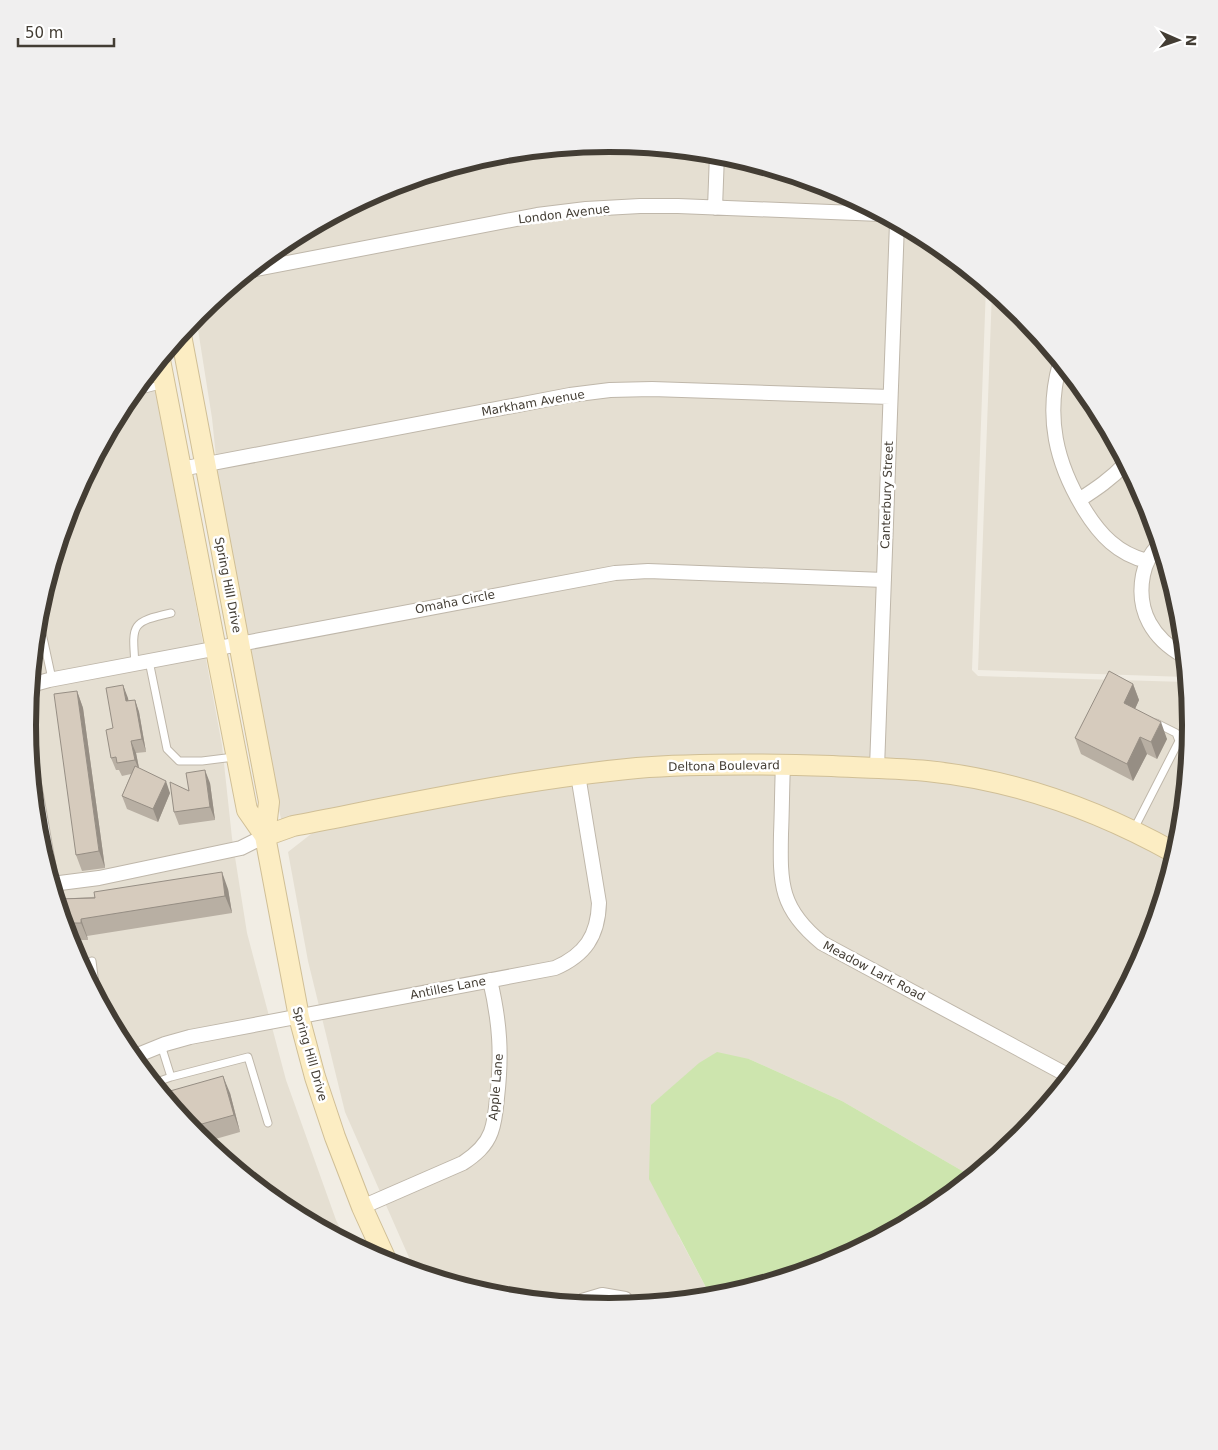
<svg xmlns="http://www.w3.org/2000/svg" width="1218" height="1450" viewBox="0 0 1218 1450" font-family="'DejaVu Sans',sans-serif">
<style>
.residential{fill:#e5dfd2}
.green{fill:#cde5ae}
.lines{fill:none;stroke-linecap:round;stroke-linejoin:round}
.lane-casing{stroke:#bfb7aa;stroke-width:9}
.street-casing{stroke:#bfb7aa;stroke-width:16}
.secondary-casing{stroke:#d0bf96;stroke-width:22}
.lane{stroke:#fff;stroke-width:7}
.street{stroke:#fff;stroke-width:14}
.secondary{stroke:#fcedc3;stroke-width:20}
.wall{fill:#b8afa3}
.shaded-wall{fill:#968e84}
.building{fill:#d6cbbd;stroke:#968e84}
.labels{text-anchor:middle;stroke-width:5;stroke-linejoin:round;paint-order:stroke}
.street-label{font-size:12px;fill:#433d34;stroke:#fff}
.rim{fill:none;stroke:#433d34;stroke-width:6}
</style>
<rect width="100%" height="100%" fill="#f1ede4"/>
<path class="residential" d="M 609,144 L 723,155 L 832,188 L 932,242 L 986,286 L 972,670 L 978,676 L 1186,682 L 1190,725 L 1179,839 L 1177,846 L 1061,793 L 783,758 L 282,823 L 271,775 L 221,505 L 212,418 L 196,317 L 286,241 L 387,188 L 496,155 Z
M 992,291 L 1020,314 L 1093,402 L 1146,503 L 1179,612 L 1186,677 L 978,670 Z
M 152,370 L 222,745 L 232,838 L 247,933 L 286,1080 L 336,1220 L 346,1240 L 286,1208 L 198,1136 L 125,1048 L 72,947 L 39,838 L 28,725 L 39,611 L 72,502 L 126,402 Z
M 696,771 L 926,778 L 1055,805 L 1173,859 L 1146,948 L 1092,1048 L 1020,1136 L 971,1176 L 842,1101 L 749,1059 L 678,1235 L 711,1297 L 609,1306 L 495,1295 L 415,1271 L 345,1112 L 308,961 L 288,852 L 320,827 L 506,792 Z"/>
<path class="green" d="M 717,1052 L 749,1059 L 842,1101 L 971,1176 L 932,1209 L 831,1262 L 722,1295 L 711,1297 L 649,1179 L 651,1105 L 699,1063 Z"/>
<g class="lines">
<g class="lane-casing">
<path id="lane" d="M 133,392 L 164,384
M 38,618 L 44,642
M 36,643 L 44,642 L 52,679
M 149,661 L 167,749 L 179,761 L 202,761 L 234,757
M 135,664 C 132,624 131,622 171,613
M 1134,829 L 1179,741 L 1176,733 L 1156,723
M 92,961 L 96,992
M 171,1077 L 248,1057 L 268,1123
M 154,1083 L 171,1077 L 161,1045"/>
</g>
<g class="street-casing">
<path id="street" d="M 715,208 L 717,154
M 251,270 L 537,215 L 586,209 L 640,206 L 678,206 L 881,214
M 1060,363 C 1045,417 1056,463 1084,509 C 1100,535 1118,554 1147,561
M 181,469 L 570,395 L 610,390 L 652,389 L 890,397
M 1079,500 C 1096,489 1111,479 1125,464
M 1159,545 C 1151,553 1145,564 1143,575 C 1136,611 1153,639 1184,656
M 31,685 L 49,680 L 615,573 L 648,571 L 884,580
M 783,764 C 782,787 782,811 781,834 C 780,884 780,909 822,943 L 1069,1076
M 877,768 L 897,223
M 32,772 L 50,875
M 52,884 L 99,878 L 241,848 L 265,836
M 133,1057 L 165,1044 L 190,1037 L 555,968 C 585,955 598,936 599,903 L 578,775
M 362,1207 L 463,1163 C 475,1155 486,1146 491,1132 C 495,1121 496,1109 497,1098 C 502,1054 500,1023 490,980
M 580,1304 L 582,1301 L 602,1295 L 625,1299 L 628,1305"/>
</g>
<g class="secondary-casing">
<path id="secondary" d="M 181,335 L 269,802 L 265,836 L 299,1017 L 315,1077 L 335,1137 L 362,1207 L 387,1262
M 160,360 L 247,810 L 265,836
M 265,836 L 293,826 C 407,804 521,779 637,768 C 702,763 767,764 832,766 C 864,768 896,768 927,771 C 1015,780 1098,810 1175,853"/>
</g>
<use href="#lane" class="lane"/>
<use href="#street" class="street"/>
<use href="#secondary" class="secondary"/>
</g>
<path class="wall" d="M 1133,684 L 1139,700 L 1135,709 L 1167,739 L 1157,759 L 1147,754 L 1133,781 L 1081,754 L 1075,738 Z
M 123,685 L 128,701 L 135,700 L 139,712 L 146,752 L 136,753 L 139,768 L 170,793 L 158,822 L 127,809 L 122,796 L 131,774 L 122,776 L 119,770 L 116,770 L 111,758 L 113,728 Z
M 77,691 L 83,708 L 105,868 L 82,871 L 76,855 Z
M 210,783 L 215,820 L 179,825 L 174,812 L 189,791 Z
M 228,889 L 232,913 L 87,936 L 88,940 L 70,940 L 57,899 Z
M 163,1093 L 230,1093 L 240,1132 L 205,1142 L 198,1136 Z"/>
<path class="shaded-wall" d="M 1133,684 L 1139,700 L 1130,720 L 1124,703 Z
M 123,685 L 128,698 L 131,714 L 126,701 Z
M 77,691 L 83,708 L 105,868 L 99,851 Z
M 135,700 L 139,712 L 146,752 L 142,739 Z
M 1161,722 L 1167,739 L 1157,759 L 1151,742 Z
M 1140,737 L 1147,754 L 1133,781 L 1127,764 Z
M 131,741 L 136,753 L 140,773 L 135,760 Z
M 205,770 L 210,783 L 215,820 L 210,807 Z
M 166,781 L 170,793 L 158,822 L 153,809 Z
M 222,872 L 228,889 L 232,913 L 225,896 Z
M 81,919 L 87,936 L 88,940 L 81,923 Z
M 223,1076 L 230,1093 L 240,1132 L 234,1115 Z"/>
<path class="building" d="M 1109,671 L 1133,684 L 1124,703 L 1161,722 L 1151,742 L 1140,737 L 1127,764 L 1075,738 Z
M 123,685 L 126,701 L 135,700 L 142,739 L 131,741 L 135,760 L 117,763 L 116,757 L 111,758 L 106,730 L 113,728 L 106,688 Z
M 77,691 L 99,851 L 76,855 L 54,694 Z
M 135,766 L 166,781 L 153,809 L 122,796 Z
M 205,770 L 210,807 L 174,812 L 170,782 L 189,791 L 186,773 Z
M 222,872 L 225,896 L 81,919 L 81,923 L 64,923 L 57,899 L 95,898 L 94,892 Z
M 223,1076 L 234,1115 L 191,1127 L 163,1093 Z"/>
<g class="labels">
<g class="street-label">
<text transform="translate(564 214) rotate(-7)" y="4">London Avenue</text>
<text transform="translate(533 403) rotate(-10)" y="4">Markham Avenue</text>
<text transform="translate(887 495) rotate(-88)" y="4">Canterbury Street</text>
<text transform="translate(228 585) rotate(79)" y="4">Spring Hill Drive</text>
<text transform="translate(455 602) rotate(-11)" y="4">Omaha Circle</text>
<text transform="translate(724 766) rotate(-1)" y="4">Deltona Boulevard</text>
<text transform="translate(874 971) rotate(28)" y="4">Meadow Lark Road</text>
<text transform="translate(448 988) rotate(-11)" y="4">Antilles Lane</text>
<text transform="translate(310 1054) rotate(74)" y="4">Spring Hill Drive</text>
<text transform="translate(496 1087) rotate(-85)" y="4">Apple Lane</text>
</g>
</g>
<path d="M0 0H1218V1450H0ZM36 725a573 573 0 1 1 1146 0a573 573 0 1 1-1146 0Z" fill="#f0efef" fill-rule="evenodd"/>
<path class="rim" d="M36 725a573 573 0 1 1 1146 0a573 573 0 1 1-1146 0Z"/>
<g transform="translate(1178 40) rotate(92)" stroke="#ffffff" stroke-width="4" paint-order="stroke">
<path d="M0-4L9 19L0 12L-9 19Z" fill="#433d34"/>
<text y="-8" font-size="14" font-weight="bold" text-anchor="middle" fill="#433d34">N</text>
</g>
<path d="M18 38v8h96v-8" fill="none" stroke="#433d34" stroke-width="2.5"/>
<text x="25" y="38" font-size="15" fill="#433d34" stroke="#ffffff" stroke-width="4" paint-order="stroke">50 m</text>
</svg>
